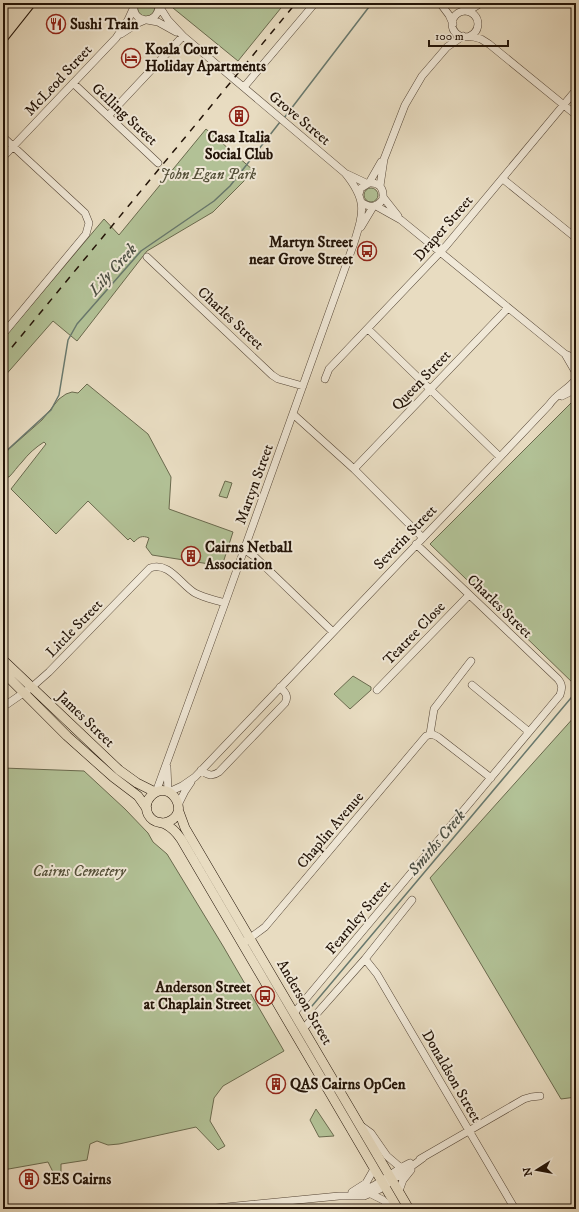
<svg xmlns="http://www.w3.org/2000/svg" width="579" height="1212" viewBox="0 0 579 1212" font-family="'IM FELL DW Pica',serif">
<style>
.green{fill:#b2c196;stroke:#6a6a4e}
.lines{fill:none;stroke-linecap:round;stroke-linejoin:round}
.stream{stroke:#68786d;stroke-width:1.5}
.minor-casing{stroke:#544536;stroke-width:8}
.major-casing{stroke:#221307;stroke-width:10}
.highway-casing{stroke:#221307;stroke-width:12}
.minor{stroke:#f0e8d7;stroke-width:7}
.major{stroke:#e8dcc1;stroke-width:9}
.highway{stroke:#e8dcc1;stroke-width:10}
.rail{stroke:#221307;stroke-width:1.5;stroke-dasharray:7 7;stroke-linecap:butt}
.labels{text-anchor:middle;stroke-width:4;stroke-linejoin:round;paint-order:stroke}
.poi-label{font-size:15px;font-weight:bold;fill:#221307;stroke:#f0e8d7;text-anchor:start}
.street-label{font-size:15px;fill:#221307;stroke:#f0e8d7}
.park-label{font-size:15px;font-style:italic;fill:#545039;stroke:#f0e8d7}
.water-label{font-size:16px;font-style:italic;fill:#4b4e42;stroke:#f0e8d7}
</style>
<rect width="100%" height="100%" fill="#e8dcc1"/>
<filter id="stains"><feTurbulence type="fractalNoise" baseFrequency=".005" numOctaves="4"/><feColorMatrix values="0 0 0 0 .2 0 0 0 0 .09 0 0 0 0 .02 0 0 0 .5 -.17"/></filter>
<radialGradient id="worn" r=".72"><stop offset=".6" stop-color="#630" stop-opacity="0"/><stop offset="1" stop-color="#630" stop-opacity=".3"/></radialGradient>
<path class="green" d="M 138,3 L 154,3 C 159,20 134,22 138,3 Z
M 177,3 L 285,3 L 238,61 L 173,8 Z
M 206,129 L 253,170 L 244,181 L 213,212 L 147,251 L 77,341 L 53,321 L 3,378 L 3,339 L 104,219 L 119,235 Z
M364 195a7 7 0 1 1 14 0a7 7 0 1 1-14 0Z
M 87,384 L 148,434 L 171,477 L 169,509 L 233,532 L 222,566 L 152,555 L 146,547 L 149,538 C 142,535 139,537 134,542 L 130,538 L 128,540 L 88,501 L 56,534 L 11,489 L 46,444 L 44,442 C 36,447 28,454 22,462 C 17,467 14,472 9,477 L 4,477 L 3,474 L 3,456 L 9,449 L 42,420 L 59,399 L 66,394 L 72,392 L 78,393 Z
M 576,398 L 576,686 L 430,544 Z
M 225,481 L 232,483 L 227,498 L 219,496 Z
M 353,676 L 371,687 L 371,690 L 350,709 L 334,694 Z
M 576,715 L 576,1097 L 561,1099 L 430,878 Z
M 3,768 L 84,771 L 125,809 L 148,833 L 153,842 L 167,854 L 223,946 L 284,1051 L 223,1086 L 214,1098 L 210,1121 L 225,1146 L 218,1150 L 196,1127 L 119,1144 L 108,1145 L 97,1141 L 90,1144 L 87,1160 L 61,1164 L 61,1180 L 57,1180 L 48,1162 L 3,1170 Z
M 316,1109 L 334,1136 L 319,1137 L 310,1120 Z"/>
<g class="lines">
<path class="stream" d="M 284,118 L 372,3
M 3,454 L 51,410 L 59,395 L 68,340 L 77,324 L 141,251 L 214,201 L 230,186 L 280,122
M 312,1006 L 576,692"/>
<g class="minor-casing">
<path id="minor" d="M 134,3 C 130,24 159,26 159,5
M 440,3 L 449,15 L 453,24
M 465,11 L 473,8 L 481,3
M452 24a13 13 0 1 1 26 0a13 13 0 1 1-26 0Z
M 147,20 L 158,22 L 176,32
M 121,34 L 138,23 L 145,20
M 470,36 L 481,39 L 489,44 L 576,115
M 73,83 L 158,163
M 244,87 L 315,3
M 108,116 L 183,36
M 3,137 L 85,213 L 89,223 L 86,234 L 3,334
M 3,157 L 116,38 L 128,20 L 133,9
M 347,174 L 366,183
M 503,179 L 576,238
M 369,183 L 381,162
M 380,186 L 384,159 L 405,105 L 422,76 L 447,47 L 463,36
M 359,194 L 361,188 L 369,183 C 380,182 384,189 383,199 C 377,208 369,208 361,202
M 383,197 L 398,216
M 376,206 L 401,220 L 565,354 L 576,359
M 361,227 L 373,207
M 147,257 L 272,375 L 278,379 L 303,386
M 368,329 L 500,457
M 565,354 L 576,373
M 325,379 L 329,369 L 446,246 L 576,90
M 562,396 L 576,389
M 293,414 L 354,469 L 423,538
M 354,469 L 508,308
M 245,550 L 255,557 L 333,632
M 472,685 L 528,731
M 377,690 L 469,595
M 3,707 L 32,687 L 49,672 L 150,568 C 169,561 181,585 195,593 C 204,598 216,600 225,603
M 430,734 L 434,709 L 471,661
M 167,767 L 168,792
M 201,770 C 207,775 212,777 219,772 L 285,703 C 289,696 285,692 280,687
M 156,792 L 225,603 L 354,243 C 364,211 367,200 345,173 L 183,36 L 168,20 L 159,6
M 169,792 L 182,786 L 195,777 L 500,457 L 549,405 C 557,393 569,389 576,379
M 178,805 L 185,791 L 191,782
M 246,941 L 265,927 L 426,736 L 432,734 L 438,737 L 491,778
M 365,959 L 377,974 L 515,1209
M 294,1013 L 560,695 C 562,689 563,685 558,679 L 416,544
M 304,1028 L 365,959 L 412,900
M 360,1125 L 371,1133 L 387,1156 L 401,1168
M 420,1159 L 524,1099 L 531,1097 L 540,1096
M 399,1191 L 403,1180 L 411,1170
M 352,1192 L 366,1183 L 374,1169
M 355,1193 C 374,1190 392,1171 410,1163
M 371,1194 L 383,1200 L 392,1209
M 206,1209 L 339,1196 L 364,1196 L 380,1189 L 423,1158"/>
</g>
<g class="major-casing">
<path id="major" d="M 3,660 L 119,770 L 137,783 L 155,792
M 3,672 L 67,736 L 113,777 L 138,796 L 147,809
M 178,809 L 185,828 L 409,1209
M 164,823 C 194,817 171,776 151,796 C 144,803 145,814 153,820 C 157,823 161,822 165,824 C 171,827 177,833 181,839 L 398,1209"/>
</g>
<g class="highway-casing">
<path id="highway" d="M 3,22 L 19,3
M 3,37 L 30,3"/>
</g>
<use href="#minor" class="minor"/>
<use href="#major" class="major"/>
<use href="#highway" class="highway"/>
<path class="rail" d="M 3,358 L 296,3"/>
</g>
<defs>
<g id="restaurant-ring" transform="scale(1)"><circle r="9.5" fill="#f0e8d7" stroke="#8f2418" stroke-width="1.5"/><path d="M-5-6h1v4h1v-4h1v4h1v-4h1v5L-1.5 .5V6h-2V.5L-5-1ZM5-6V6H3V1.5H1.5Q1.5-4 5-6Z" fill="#8f2418"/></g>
<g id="hotel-ring" transform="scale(1)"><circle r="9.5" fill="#f0e8d7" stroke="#8f2418" stroke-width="1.5"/><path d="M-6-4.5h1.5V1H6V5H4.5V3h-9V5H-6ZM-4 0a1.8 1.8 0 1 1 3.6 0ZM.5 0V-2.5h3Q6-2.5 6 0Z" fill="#8f2418"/></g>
<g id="building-ring" transform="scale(1)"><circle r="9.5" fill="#f0e8d7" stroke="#8f2418" stroke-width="1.5"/><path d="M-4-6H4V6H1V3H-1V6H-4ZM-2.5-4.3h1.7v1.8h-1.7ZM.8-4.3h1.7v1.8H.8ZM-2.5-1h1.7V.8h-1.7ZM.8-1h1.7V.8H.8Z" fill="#8f2418"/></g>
<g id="bus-ring" transform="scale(1)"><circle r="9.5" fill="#f0e8d7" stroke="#8f2418" stroke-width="1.5"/><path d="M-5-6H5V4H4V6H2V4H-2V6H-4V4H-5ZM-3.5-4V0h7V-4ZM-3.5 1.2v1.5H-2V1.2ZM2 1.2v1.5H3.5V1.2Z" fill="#8f2418"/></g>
</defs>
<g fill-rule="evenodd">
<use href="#restaurant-ring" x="56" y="24"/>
<use href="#hotel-ring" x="131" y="58"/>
<use href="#building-ring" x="239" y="116"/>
<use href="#bus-ring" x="367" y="251"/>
<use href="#building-ring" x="191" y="556"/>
<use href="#bus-ring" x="265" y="996"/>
<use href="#building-ring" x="276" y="1084"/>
<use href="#building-ring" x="29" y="1179"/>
</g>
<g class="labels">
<g class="poi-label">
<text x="70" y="29">Sushi Train</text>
<text x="145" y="54">Koala Court<tspan x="145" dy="17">Holiday Apartments</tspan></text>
<text x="239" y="142" text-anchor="middle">Casa Italia<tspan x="239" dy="17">Social Club</tspan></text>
<text x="353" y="247" text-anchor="end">Martyn Street<tspan x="353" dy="17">near Grove Street</tspan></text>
<text x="205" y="552">Cairns Netball<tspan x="205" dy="17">Association</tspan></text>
<text x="251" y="992" text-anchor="end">Anderson Street<tspan x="251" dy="17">at Chaplain Street</tspan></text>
<text x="290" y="1089">QAS Cairns OpCen</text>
<text x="43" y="1184">SES Cairns</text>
</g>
<g class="street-label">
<text transform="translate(58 80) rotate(-47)" y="5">McLeod Street</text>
<text transform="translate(125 114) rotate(43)" y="5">Gelling Street</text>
<text transform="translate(300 118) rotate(40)" y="5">Grove Street</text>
<text transform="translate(443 228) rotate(-49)" y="5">Draper Street</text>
<text transform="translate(231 318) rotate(43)" y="5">Charles Street</text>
<text transform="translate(421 380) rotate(-46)" y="5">Queen Street</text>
<text transform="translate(254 484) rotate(-70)" y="5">Martyn Street</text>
<text transform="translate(405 537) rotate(-46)" y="5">Severin Street</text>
<text transform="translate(500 606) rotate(44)" y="5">Charles Street</text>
<text transform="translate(74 628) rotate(-46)" y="5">Little Street</text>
<text transform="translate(414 633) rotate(-46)" y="5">Teatree Close</text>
<text transform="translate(86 719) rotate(44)" y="5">James Street</text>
<text transform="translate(330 830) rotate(-50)" y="5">Chaplin Avenue</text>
<text transform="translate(358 917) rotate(-50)" y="5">Fearnley Street</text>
<text transform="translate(305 1002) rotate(60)" y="5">Anderson Street</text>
<text transform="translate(452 1076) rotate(60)" y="5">Donaldson Street</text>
</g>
<g class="park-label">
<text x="208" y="179">John Egan Park</text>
<text x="79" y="876">Cairns Cemetery</text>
</g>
<g class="water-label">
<text transform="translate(112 269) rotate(-48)" y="6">Lily Creek</text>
<text transform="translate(436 842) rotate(-50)" y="6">Smiths Creek</text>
</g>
</g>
<rect width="579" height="1212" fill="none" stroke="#e8dcc1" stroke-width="16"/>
<rect x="4" y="4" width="571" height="1204" fill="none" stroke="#221307" stroke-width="2"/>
<rect x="8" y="8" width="563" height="1196" fill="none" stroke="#221307"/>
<g transform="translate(537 1170) rotate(259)" stroke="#f0e8d7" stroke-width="3" paint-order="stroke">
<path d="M0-3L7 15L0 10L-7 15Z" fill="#221307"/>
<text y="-6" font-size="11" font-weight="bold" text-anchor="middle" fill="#221307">N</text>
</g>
<path d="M429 40v6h79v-6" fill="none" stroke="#221307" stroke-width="2"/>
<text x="435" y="40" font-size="12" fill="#221307" stroke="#f0e8d7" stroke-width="3" paint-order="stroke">100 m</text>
<rect width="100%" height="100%" filter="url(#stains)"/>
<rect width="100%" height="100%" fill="url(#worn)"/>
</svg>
